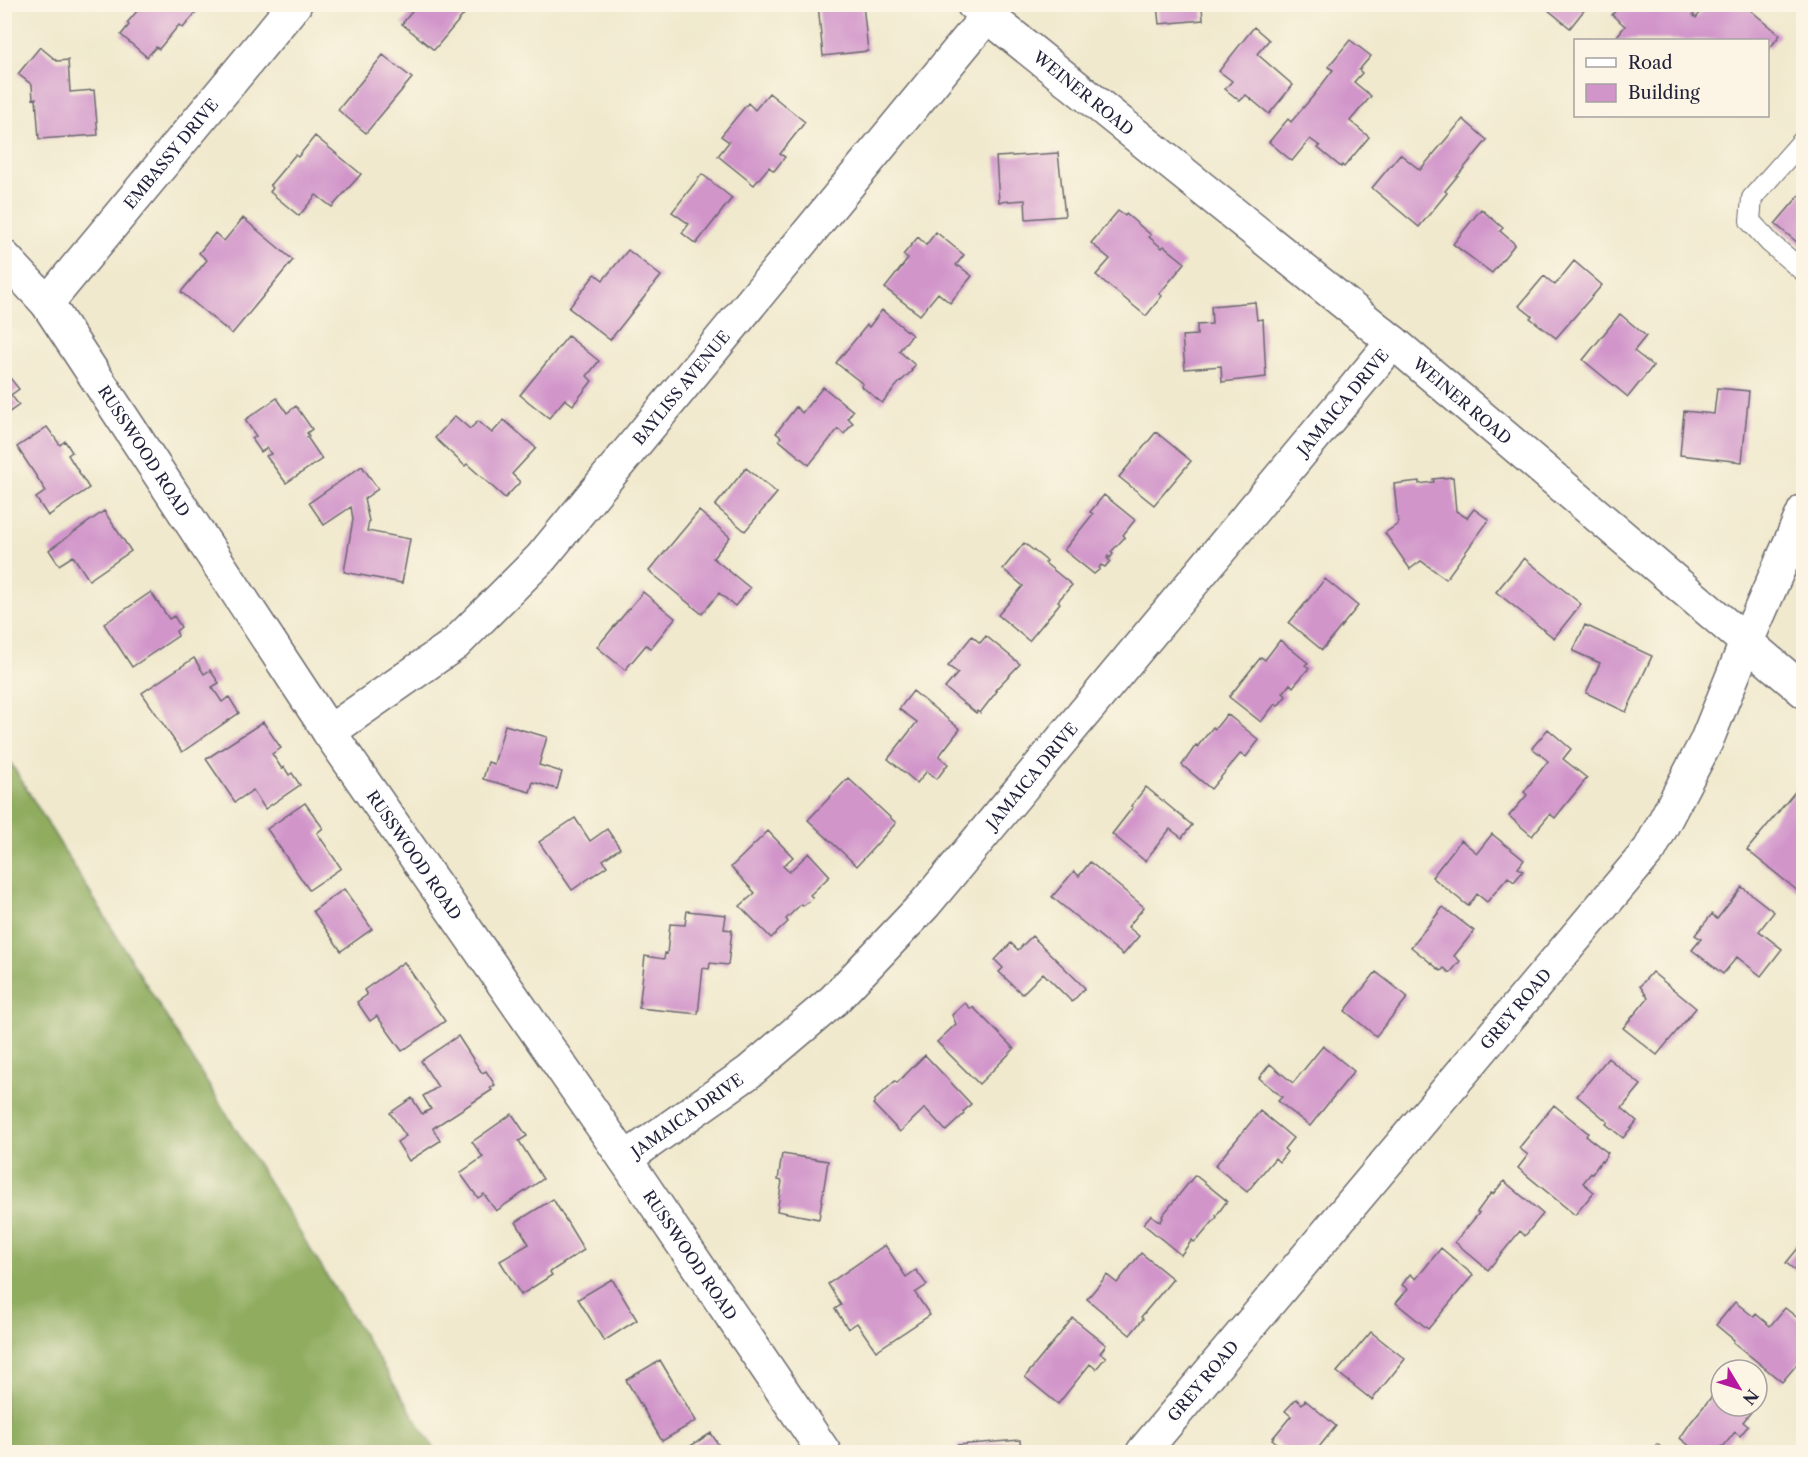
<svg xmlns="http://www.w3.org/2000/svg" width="1808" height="1457" viewBox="0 0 1808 1457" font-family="'Libre Caslon Text',serif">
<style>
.forest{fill:#8fac5f;stroke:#58674d;stroke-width:1.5}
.building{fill:#d195ca}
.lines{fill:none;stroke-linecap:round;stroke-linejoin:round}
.service-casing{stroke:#6a686e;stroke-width:22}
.minor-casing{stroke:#6a686e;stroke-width:36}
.service{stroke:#fff;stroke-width:20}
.minor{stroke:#fff;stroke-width:33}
.labels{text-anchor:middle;stroke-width:6;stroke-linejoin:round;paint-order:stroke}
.street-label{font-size:16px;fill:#22223b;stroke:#fcf5e5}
</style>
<rect width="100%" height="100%" fill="#fcf5e5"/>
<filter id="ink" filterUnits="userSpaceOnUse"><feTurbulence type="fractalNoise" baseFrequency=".0167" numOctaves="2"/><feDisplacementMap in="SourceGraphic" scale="12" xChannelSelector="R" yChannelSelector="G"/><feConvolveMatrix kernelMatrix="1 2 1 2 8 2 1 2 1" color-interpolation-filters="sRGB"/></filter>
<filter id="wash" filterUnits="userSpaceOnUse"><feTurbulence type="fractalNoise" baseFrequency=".008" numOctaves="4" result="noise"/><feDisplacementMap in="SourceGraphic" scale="24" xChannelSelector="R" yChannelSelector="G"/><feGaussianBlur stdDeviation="1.35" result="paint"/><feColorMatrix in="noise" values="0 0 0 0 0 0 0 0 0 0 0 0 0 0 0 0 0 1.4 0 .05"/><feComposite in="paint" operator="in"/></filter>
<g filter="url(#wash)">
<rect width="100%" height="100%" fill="#f0e9cd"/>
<path class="forest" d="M 4,752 L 141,976 L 436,1452 L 5,1452 Z"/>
<g id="blocks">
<path class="building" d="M 143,4 L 196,4 L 194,7 L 198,10 L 183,28 L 179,25 L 159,49 L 156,47 L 147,57 L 121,35 L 129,25 L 127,23 Z
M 418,4 L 456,4 L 465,13 L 434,50 L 402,24 Z
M 818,4 L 863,4 L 868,51 L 823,56 Z
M 1541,4 L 1589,4 L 1570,28 Z
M 1708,4 L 1743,4 L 1780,35 L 1768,50 L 1768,40 L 1614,40 L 1625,26 L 1612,15 L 1620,5 L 1701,5 L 1693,15 L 1696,18 Z
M 1157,5 L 1200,5 L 1200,7 L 1202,7 L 1203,20 L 1159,24 Z
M 1254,27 L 1269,40 L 1257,54 L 1293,85 L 1269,114 L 1246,95 L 1240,101 L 1225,89 L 1232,81 L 1219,71 Z
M 1350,40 L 1371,56 L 1359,70 L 1362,73 L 1354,82 L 1371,96 L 1350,121 L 1369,137 L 1344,167 L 1342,165 L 1341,167 L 1318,148 L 1320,146 L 1310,139 L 1292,161 L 1269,142 L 1288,119 L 1291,122 L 1314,95 L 1333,70 L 1328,67 Z
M 40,47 L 57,61 L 68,60 L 70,92 L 94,90 L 98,135 L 39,139 L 36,98 L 33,99 L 32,85 L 18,74 Z
M 383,55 L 412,78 L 366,133 L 338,110 Z
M 769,93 L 805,122 L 780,154 L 785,157 L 774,171 L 769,167 L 754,185 L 718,156 L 729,142 L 721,136 L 748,103 L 755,110 Z
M 1463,119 L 1487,140 L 1445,191 L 1447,193 L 1419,227 L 1372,188 L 1400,154 L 1420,170 Z
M 315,136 L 361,174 L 332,207 L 316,195 L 299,216 L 270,192 L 273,188 L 270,185 L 295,155 L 298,157 Z
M 1058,153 L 1065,216 L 1026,219 L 1025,200 L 999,202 L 996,157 Z
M 702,174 L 732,198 L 696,244 L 682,233 L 689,224 L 672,212 Z
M 1804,190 L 1804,248 L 1775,224 Z
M 1481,209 L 1503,228 L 1500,231 L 1515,244 L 1492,273 L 1453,244 Z
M 1118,211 L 1125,216 L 1126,214 L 1151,235 L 1149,237 L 1162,248 L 1164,246 L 1185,263 L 1159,294 L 1162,296 L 1146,316 L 1096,275 L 1110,259 L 1091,243 Z
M 243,218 L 293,260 L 232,334 L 181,292 L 207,260 L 199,253 L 215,233 L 224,241 Z
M 936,232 L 964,255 L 956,265 L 958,267 L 959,266 L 972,276 L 950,303 L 938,293 L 920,315 L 885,288 L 908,259 L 903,255 L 918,237 L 926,245 Z
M 628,250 L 661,276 L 610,340 L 569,308 L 595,274 L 603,280 Z
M 1574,261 L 1602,285 L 1556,338 L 1530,318 L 1532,316 L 1519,306 L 1544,276 L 1555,285 Z
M 1255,302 L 1257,320 L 1263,319 L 1266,377 L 1222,382 L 1221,366 L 1185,369 L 1182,336 L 1197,335 L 1197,325 L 1212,324 L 1211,306 Z
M 882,310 L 912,335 L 899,351 L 915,365 L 911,370 L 912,371 L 898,384 L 882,403 L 861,386 L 863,384 L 836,363 L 867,325 L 869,327 Z
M 1620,314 L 1646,336 L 1634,351 L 1653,366 L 1628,397 L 1583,360 Z
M 568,336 L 599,361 L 587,376 L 592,381 L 573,405 L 565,399 L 549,418 L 520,395 Z
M 6,373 L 19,389 L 11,395 L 19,405 L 4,416 L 4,374 Z
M 823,387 L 853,411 L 848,418 L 853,423 L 844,434 L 838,429 L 809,465 L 779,440 L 781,437 L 776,433 L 796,407 L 802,413 Z
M 1717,388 L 1749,391 L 1742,462 L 1680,455 L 1684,411 L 1714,414 Z
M 277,398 L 287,413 L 296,406 L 312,429 L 307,433 L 309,436 L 307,437 L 322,459 L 286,483 L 266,456 L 271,454 L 267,448 L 261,452 L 252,439 L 256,436 L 245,420 Z
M 455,416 L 470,429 L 478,421 L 492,433 L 504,420 L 536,448 L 512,474 L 520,482 L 505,498 L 467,464 L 465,466 L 435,438 Z
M 47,427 L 60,445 L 65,441 L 72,452 L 68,455 L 89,488 L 48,516 L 36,498 L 46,491 L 17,447 Z
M 1156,432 L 1191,461 L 1154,505 L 1119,477 Z
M 362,466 L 378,489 L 364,499 L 369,521 L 367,531 L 410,539 L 402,583 L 344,572 L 353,519 L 351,507 L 324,525 L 309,503 Z
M 746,468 L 777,493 L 745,531 L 715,506 Z
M 1453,477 L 1456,511 L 1467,518 L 1474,509 L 1489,520 L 1446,579 L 1421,561 L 1410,569 L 1385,533 L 1398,524 L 1394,484 L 1419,481 L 1419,484 L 1434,482 L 1433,479 Z
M 1104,495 L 1135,520 L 1123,535 L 1125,537 L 1111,552 L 1113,554 L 1110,558 L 1108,556 L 1107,558 L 1110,561 L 1105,567 L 1101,565 L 1099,568 L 1100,569 L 1094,574 L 1064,550 L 1093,514 L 1090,512 Z
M 104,511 L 131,551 L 89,580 L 73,556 L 59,565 L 49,550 Z
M 699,511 L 730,537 L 713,558 L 750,588 L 735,606 L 719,593 L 702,614 L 649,571 Z
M 1024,543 L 1047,561 L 1045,563 L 1072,585 L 1058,601 L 1060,603 L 1029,641 L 998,615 L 1023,586 L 1003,569 Z
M 1524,558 L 1581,604 L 1554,638 L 1496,592 Z
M 1325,579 L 1358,606 L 1322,650 L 1289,623 Z
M 151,592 L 169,619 L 174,616 L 181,627 L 176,631 L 178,636 L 132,667 L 104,624 Z
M 643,592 L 675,618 L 651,648 L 646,645 L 625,670 L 597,647 Z
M 1585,625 L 1652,656 L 1626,712 L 1586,693 L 1600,663 L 1573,651 Z
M 972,636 L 980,643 L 986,636 L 1020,664 L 995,690 L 997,691 L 980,713 L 977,711 L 976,713 L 945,688 L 958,673 L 948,666 Z
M 1280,640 L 1308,663 L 1305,665 L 1309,668 L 1293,687 L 1290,684 L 1283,693 L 1286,696 L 1278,706 L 1275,704 L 1261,722 L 1229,697 L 1261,657 L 1265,660 Z
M 194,658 L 204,674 L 210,670 L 219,683 L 212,687 L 222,702 L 229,697 L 239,713 L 182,752 L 142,693 Z
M 913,691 L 960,729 L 939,756 L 948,764 L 937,779 L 927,771 L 917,783 L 888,759 L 917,722 L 899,709 Z
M 1227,714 L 1259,740 L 1246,757 L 1241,753 L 1211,789 L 1182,765 L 1196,745 L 1197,747 L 1213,727 L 1215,729 Z
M 263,722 L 281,748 L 272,754 L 282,769 L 284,767 L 289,775 L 292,773 L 300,785 L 265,809 L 253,790 L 235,802 L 206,759 Z
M 505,725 L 547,737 L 539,765 L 562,772 L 557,789 L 533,782 L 530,792 L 483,779 L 488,762 L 494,764 Z
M 1548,729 L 1571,749 L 1563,759 L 1587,778 L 1555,818 L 1550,814 L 1532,836 L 1509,816 L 1527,795 L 1524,792 L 1548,761 L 1532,748 Z
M 848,778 L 896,823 L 857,866 L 808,820 Z
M 1146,787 L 1192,825 L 1182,838 L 1170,829 L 1145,861 L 1112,834 L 1133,807 L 1131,806 Z
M 1798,788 L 1804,793 L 1804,896 L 1747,850 Z
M 305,803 L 323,828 L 317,833 L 341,868 L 309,890 L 267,829 Z
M 575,818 L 590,841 L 607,829 L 620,848 L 603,860 L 607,866 L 572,890 L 539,842 Z
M 768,831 L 793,857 L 783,866 L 789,872 L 809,853 L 830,876 L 810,895 L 813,898 L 803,906 L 801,904 L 786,919 L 788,922 L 771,938 L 740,906 L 755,893 L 731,867 Z
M 1492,834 L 1524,860 L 1518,868 L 1523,871 L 1514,882 L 1508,877 L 1487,902 L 1477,894 L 1468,906 L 1432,877 L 1461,840 L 1477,853 Z
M 1090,862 L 1144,907 L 1128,927 L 1139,936 L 1123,955 L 1052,897 L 1074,871 L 1079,876 Z
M 1742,887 L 1774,912 L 1759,931 L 1782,949 L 1761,976 L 1737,957 L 1723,974 L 1692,950 L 1701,939 L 1695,935 L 1712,914 L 1717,919 Z
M 344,889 L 372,929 L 341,951 L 313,911 Z
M 1443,907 L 1474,931 L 1454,956 L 1460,961 L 1450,973 L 1444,968 L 1441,971 L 1411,947 Z
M 687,911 L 726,915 L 724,929 L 732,930 L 728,965 L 710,963 L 709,969 L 703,968 L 698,1014 L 639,1008 L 645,956 L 664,959 L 665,953 L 667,954 L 670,924 L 685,925 Z
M 1032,936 L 1085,988 L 1072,1002 L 1043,973 L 1022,994 L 999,972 L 1003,968 L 995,960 L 1011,943 L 1018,950 Z
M 404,962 L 445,1021 L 402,1051 L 377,1016 L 370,1021 L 357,1002 L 367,995 L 364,990 Z
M 1376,972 L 1408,997 L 1376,1036 L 1345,1011 Z
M 1652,972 L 1696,1008 L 1657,1055 L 1623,1028 L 1648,998 L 1640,986 Z
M 965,1003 L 971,1009 L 973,1007 L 1014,1049 L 979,1084 L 937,1042 L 956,1024 L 952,1015 Z
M 458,1036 L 482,1073 L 486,1071 L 495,1085 L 490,1088 L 492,1090 L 433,1128 L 440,1141 L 409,1161 L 397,1142 L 406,1136 L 390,1113 L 412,1098 L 422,1114 L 431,1109 L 423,1096 L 438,1087 L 421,1061 Z
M 1323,1046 L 1354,1071 L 1310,1126 L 1278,1101 L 1282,1097 L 1259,1078 L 1270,1064 L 1293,1083 Z
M 925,1055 L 971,1104 L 963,1112 L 964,1114 L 946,1131 L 925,1108 L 900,1132 L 873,1104 L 875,1102 L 874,1101 L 895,1081 L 897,1083 Z
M 1608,1058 L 1641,1085 L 1622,1108 L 1637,1121 L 1623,1138 L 1606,1124 L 1608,1122 L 1577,1096 Z
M 1554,1105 L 1588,1133 L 1586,1136 L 1608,1153 L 1602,1162 L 1601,1161 L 1592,1174 L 1591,1173 L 1583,1183 L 1594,1192 L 1575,1215 L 1518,1168 L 1528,1155 L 1519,1148 Z
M 1260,1111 L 1293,1138 L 1284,1149 L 1287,1152 L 1279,1162 L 1275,1158 L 1247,1192 L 1215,1166 Z
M 512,1114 L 527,1136 L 519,1141 L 543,1179 L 496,1211 L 484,1194 L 478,1198 L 460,1173 L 483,1157 L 472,1142 Z
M 782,1154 L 828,1161 L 819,1219 L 777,1211 L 782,1181 L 778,1180 Z
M 1195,1175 L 1227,1201 L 1216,1216 L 1217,1217 L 1200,1237 L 1194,1242 L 1192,1240 L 1181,1255 L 1143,1224 L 1151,1215 L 1160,1222 L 1163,1218 L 1162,1216 Z
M 1504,1181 L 1543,1214 L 1525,1236 L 1520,1231 L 1488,1270 L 1455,1242 L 1479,1213 L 1477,1212 L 1491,1193 L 1493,1194 Z
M 553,1199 L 584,1250 L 550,1272 L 552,1275 L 521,1295 L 500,1261 L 529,1244 L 516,1222 Z
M 1804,1241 L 1804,1277 L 1786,1263 Z
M 885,1245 L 906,1277 L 916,1270 L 927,1285 L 915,1293 L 930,1315 L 876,1351 L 857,1323 L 848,1329 L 835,1309 L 841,1305 L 828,1284 Z
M 1441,1248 L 1473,1275 L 1428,1329 L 1396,1303 L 1408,1289 L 1402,1285 L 1410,1274 L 1416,1279 Z
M 1141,1253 L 1173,1279 L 1141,1317 L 1143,1319 L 1130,1335 L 1087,1299 L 1107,1275 L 1117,1283 Z
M 612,1279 L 637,1320 L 604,1341 L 578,1299 Z
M 1735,1302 L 1754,1317 L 1756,1314 L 1770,1326 L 1785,1308 L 1804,1323 L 1804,1356 L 1782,1382 L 1733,1342 L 1734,1340 L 1716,1325 Z
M 1073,1318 L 1106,1345 L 1100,1353 L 1106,1357 L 1096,1369 L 1090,1364 L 1058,1404 L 1025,1377 Z
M 1371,1332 L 1405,1359 L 1372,1400 L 1337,1372 Z
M 660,1360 L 696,1421 L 662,1441 L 626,1380 Z
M 1721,1385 L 1721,1406 L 1755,1407 L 1743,1422 L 1748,1426 L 1740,1436 L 1735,1432 L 1723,1447 L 1722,1446 L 1716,1452 L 1697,1452 L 1680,1438 L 1691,1422 Z
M 1296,1399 L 1302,1404 L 1305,1400 L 1336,1426 L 1315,1452 L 1288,1452 L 1272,1439 L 1291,1416 L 1285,1411 Z
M 711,1433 L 723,1452 L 681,1452 Z
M 1020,1440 L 1021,1452 L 958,1452 L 957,1445 Z
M 1657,1444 L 1667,1452 L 1649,1452 Z"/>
</g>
</g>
<g filter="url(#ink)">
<use href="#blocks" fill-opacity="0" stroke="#6a686e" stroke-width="1.5"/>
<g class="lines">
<g class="service-casing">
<path id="service" d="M 1804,139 L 1752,198 L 1750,221 L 1770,243 L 1804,272"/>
</g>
<g class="minor-casing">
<g id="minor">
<path id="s1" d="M 973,4 L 1393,342 L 1804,691"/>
<path id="s2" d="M 4,257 L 47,303 L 329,732 L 625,1159 L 824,1452"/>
<path id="s3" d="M 47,303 L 295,4"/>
<path id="s4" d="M 329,732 L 455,644 L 541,558 L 997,4"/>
<path id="s5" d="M 625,1159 L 749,1072 L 834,1000 L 925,904 L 1393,342"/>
<path id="s6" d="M 1143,1452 L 1650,849 L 1706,742 L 1746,643 L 1804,511"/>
</g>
</g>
<use href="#service" class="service"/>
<use href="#minor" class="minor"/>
</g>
</g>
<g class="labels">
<g class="street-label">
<text dy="6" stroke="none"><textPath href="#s1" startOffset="142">WEINER ROAD</textPath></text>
<text dy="6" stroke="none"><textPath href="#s3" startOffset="194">EMBASSY DRIVE</textPath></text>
<text dy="6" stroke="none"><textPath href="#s4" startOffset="496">BAYLISS AVENUE</textPath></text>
<text dy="6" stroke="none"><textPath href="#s5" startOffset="1048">JAMAICA DRIVE</textPath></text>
<text dy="6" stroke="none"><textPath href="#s1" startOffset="630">WEINER ROAD</textPath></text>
<text dy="6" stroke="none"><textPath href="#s2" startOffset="240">RUSSWOOD ROAD</textPath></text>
<text dy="6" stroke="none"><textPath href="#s5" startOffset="562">JAMAICA DRIVE</textPath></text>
<text dy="6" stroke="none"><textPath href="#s2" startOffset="726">RUSSWOOD ROAD</textPath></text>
<text dy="6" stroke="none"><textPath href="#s6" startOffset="579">GREY ROAD</textPath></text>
<text dy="6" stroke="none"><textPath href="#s5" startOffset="76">JAMAICA DRIVE</textPath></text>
<text dy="6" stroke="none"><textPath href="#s2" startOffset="1212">RUSSWOOD ROAD</textPath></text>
<text dy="6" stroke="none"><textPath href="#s6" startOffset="93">GREY ROAD</textPath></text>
</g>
</g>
<rect width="1808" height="1457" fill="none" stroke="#fcf5e5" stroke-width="24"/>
<rect x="1574" y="39" width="195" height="78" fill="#fcf5e5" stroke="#a5a1a1" stroke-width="1.5"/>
<rect x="1586" y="58" width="30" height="9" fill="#ffffff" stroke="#a5a1a1" stroke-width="1.5"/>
<text x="1628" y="69" font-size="18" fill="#22223b">Road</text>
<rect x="1586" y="84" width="30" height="18" fill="#d195ca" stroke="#a5a1a1" stroke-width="1.5"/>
<text x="1628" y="99" font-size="18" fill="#22223b">Building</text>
<g transform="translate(1739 1388) rotate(128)"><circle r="28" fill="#fcf5e5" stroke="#a5a1a1" stroke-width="1.5"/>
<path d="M0-4.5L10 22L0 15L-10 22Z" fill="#b5179e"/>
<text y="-9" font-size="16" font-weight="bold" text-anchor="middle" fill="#22223b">N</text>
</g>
</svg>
